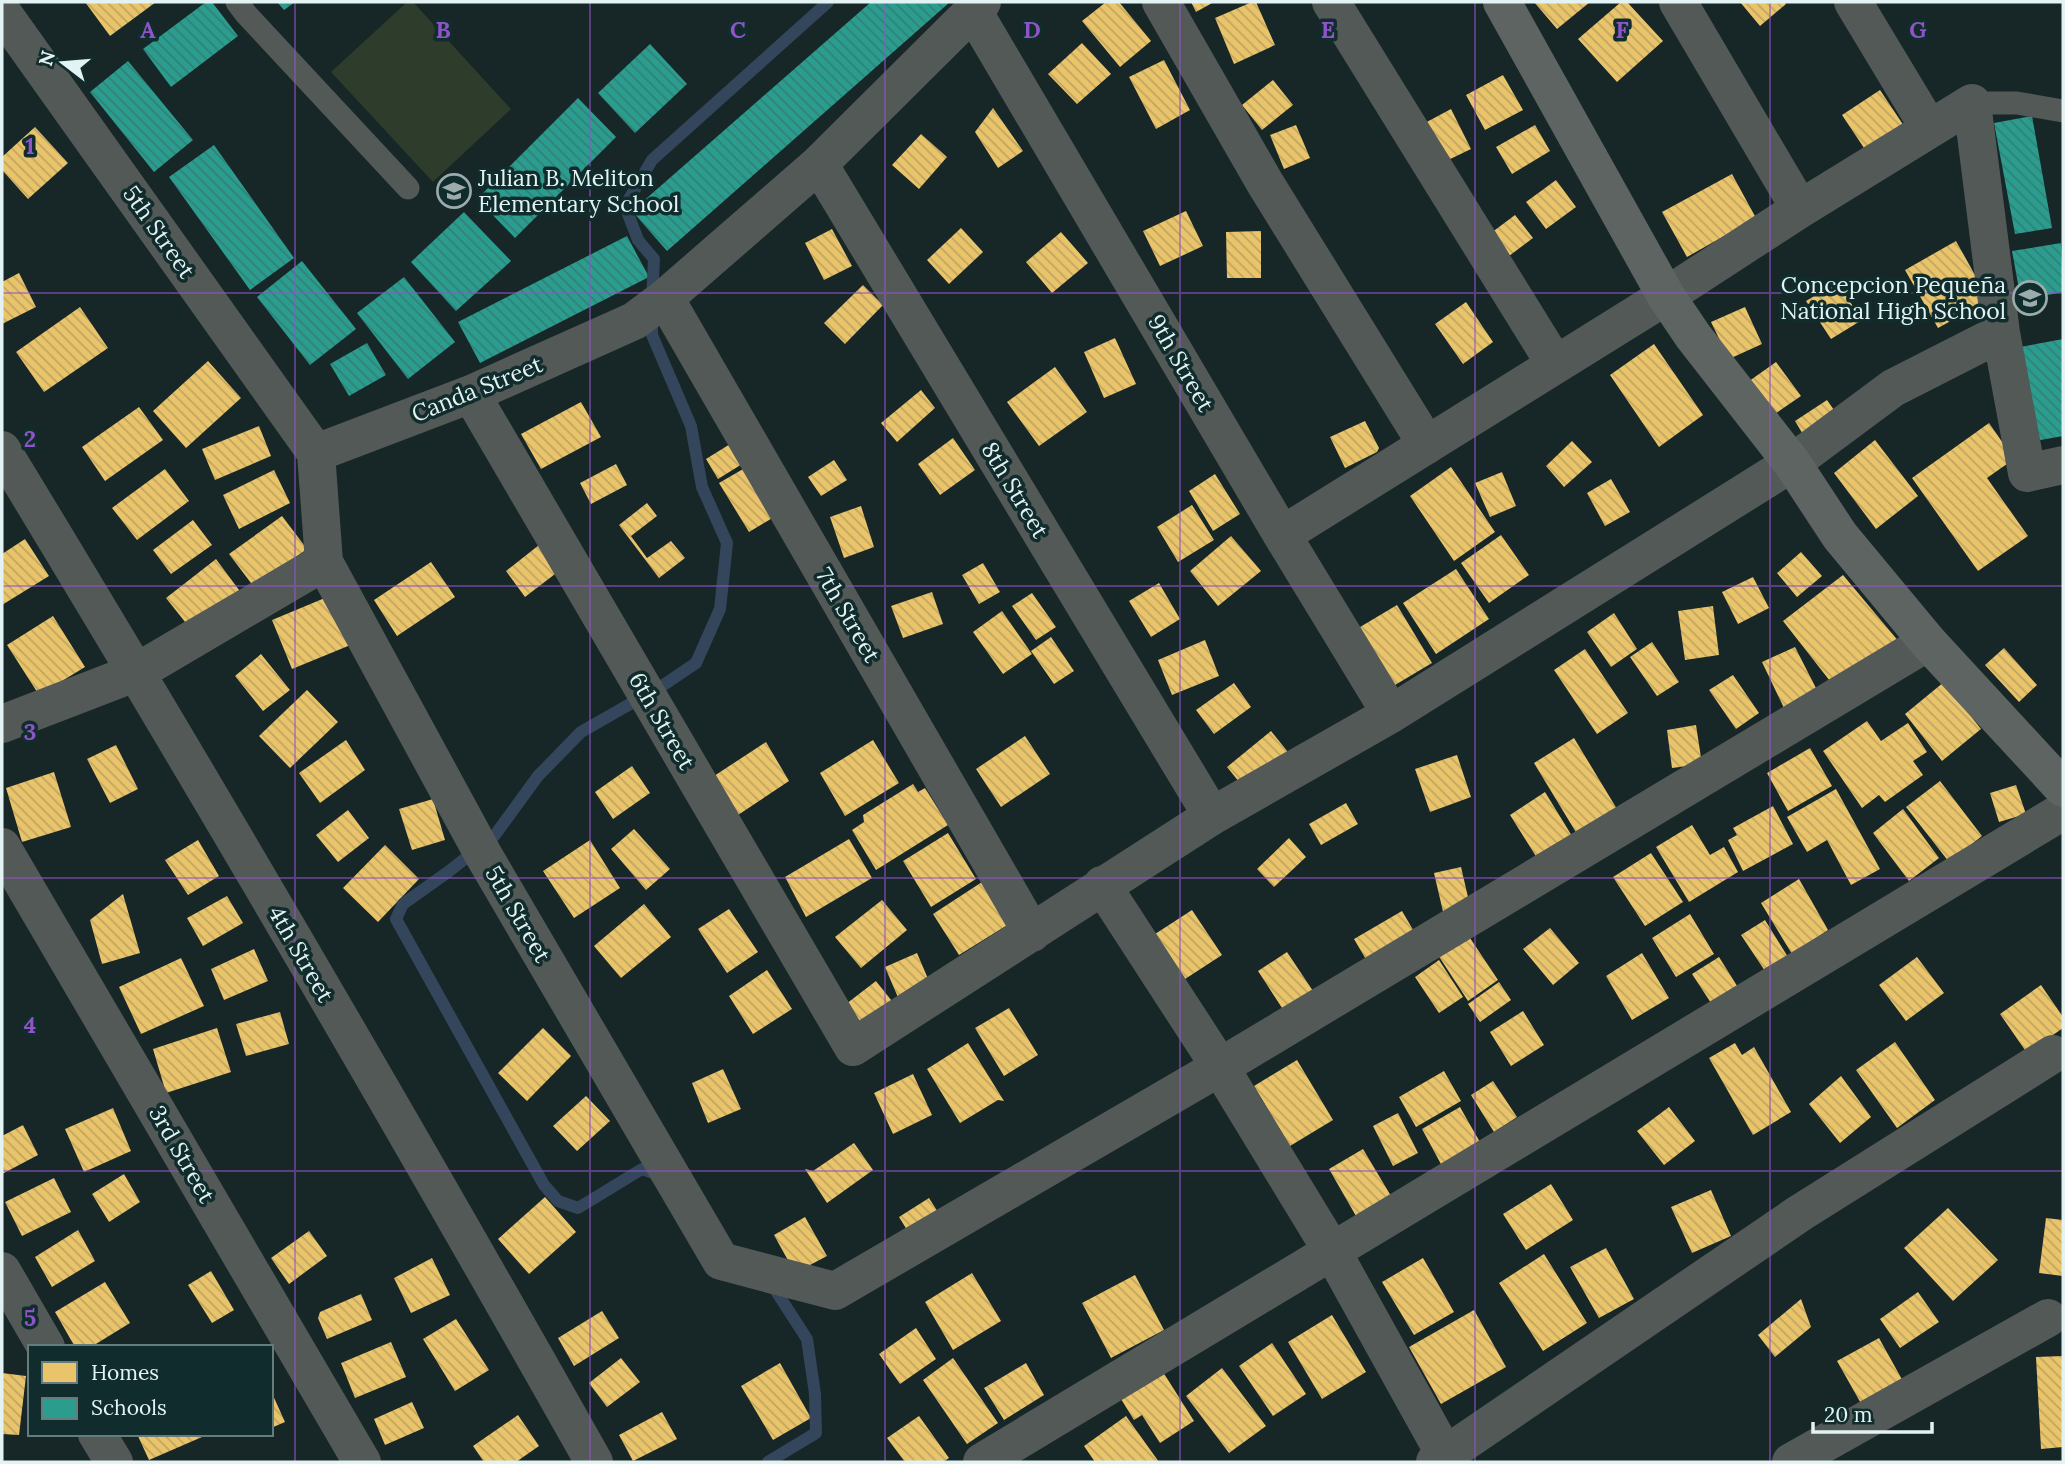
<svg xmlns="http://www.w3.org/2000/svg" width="2065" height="1464" viewBox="0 0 2065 1464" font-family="Lora,serif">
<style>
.pitch{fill:#2d3c2b}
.homes{fill:url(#homes-back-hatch)}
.schools{fill:url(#schools-back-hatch)}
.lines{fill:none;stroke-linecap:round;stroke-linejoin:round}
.stream{stroke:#34465c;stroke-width:12}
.lane{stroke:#535957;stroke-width:23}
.street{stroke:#535957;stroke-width:38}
.secondary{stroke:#5e6462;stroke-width:38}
.grid{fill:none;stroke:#9054c9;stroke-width:2;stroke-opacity:0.55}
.labels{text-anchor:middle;stroke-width:7;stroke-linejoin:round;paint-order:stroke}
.poi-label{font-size:23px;fill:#e3f3f3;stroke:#112c2c;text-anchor:start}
.street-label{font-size:23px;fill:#e3f3f3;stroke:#112c2c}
.grid-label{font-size:23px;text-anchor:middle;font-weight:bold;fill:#9054c9;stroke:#112c2c;stroke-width:7;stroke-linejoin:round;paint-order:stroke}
</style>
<defs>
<pattern id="homes-back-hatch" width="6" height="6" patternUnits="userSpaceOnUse" patternTransform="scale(1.75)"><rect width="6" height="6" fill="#e9c46a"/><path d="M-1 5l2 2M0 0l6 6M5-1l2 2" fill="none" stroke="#c0a562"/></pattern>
<pattern id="schools-back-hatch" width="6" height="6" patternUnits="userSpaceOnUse" patternTransform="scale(1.75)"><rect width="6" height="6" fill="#2a9d8f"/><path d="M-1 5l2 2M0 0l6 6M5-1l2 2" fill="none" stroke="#338076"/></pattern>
</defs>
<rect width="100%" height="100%" fill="#172626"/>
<path class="pitch" d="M 407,2 L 413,2 L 511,109 L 433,182 L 331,72 Z"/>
<path class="homes" d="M 85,2 L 156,2 L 110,36 Z
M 1106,2 L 1119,2 L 1151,41 L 1120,67 L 1082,21 Z
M 1191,2 L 1214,2 L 1196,12 Z
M 1252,2 L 1256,2 L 1275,45 L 1234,64 L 1215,18 Z
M 1534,2 L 1590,2 L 1557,29 Z
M 1621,2 L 1627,2 L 1663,41 L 1617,82 L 1578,39 Z
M 1740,2 L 1784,2 L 1786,4 L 1760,26 Z
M 1082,43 L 1111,74 L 1077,104 L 1048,74 Z
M 1164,60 L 1190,110 L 1156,129 L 1129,77 Z
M 1503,75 L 1523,110 L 1485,130 L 1466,95 Z
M 1273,80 L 1293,105 L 1262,130 L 1242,105 Z
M 1880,90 L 1906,129 L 1868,154 L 1842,115 Z
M 993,108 L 1023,151 L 998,168 L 975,132 Z
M 1451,109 L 1471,149 L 1442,163 L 1423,124 Z
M 1296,125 L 1310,158 L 1284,169 L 1270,135 Z
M 1535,125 L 1550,151 L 1512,174 L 1496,147 Z
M 35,127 L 68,163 L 28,199 L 2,170 L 2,157 Z
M 921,134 L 947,157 L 919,189 L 892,165 Z
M 1732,174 L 1756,218 L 1687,257 L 1662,212 Z
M 1556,180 L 1576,207 L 1546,229 L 1526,202 Z
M 1186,211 L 1203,246 L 1160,266 L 1143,231 Z
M 1515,215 L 1533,238 L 1501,262 L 1483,239 Z
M 961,228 L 983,252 L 949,284 L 927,260 Z
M 832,229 L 852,266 L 824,280 L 805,243 Z
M 1261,231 L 1261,278 L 1227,278 L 1226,232 Z
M 1061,232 L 1088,263 L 1052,293 L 1026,262 Z
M 1956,241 L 1989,300 L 1938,328 L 1905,270 Z
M 19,273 L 36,307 L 2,324 L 2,282 Z
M 1837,282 L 1862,320 L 1831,339 L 1806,301 Z
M 863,285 L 883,305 L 845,344 L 824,323 Z
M 1466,302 L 1493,342 L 1463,364 L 1435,324 Z
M 80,307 L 108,348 L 44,392 L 16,352 Z
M 1745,307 L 1762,344 L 1729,359 L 1711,322 Z
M 1115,338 L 1136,384 L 1104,398 L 1084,352 Z
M 1654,344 L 1703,415 L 1659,447 L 1610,375 Z
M 208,361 L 241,398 L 186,448 L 153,411 Z
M 1776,362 L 1801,396 L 1769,418 L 1745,384 Z
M 1055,367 L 1087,412 L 1039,446 L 1007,402 Z
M 921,390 L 935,408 L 897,442 L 881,423 Z
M 1827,400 L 1841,420 L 1807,441 L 1795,421 Z
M 581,402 L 601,437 L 541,469 L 521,434 Z
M 139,407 L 163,440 L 105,481 L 82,447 Z
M 1365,421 L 1379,448 L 1377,452 L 1345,468 L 1330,437 Z
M 1989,423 L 2014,459 L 1987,478 L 2028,536 L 1978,571 L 1912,478 Z
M 259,426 L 271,456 L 215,480 L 202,449 Z
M 953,438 L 975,470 L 940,495 L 918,464 Z
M 1875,440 L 1918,496 L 1876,529 L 1834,473 Z
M 735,441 L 747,461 L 718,479 L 706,459 Z
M 1572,441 L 1592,462 L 1564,487 L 1546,466 Z
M 834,460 L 847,480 L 821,496 L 808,477 Z
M 616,464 L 627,485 L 591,504 L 580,483 Z
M 750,465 L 779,514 L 749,532 L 719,483 Z
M 1451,467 L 1495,532 L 1454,561 L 1410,496 Z
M 165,469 L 189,501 L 137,540 L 112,508 Z
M 274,470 L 290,503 L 239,529 L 223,495 Z
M 1502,472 L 1516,506 L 1490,517 L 1475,483 Z
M 1215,474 L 1240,514 L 1213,531 L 1189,491 Z
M 1611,479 L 1630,512 L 1605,526 L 1587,493 Z
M 647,503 L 657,516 L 631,536 L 647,558 L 671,541 L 685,558 L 659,578 L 619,525 Z
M 1192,505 L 1214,540 L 1178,562 L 1157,527 Z
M 861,506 L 874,547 L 844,558 L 830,517 Z
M 282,516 L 307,549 L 254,587 L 229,554 Z
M 193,520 L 212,545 L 171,574 L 153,550 Z
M 1501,535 L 1529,575 L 1489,603 L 1461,563 Z
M 1231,536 L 1261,571 L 1218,606 L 1190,571 Z
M 25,539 L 49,576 L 2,605 L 2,554 Z
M 539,545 L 559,571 L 525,597 L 506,571 Z
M 1801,552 L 1822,576 L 1797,597 L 1777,573 Z
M 216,559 L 242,594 L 193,632 L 166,598 Z
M 431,562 L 455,597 L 397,636 L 374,600 Z
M 983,563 L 1000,592 L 979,604 L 962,575 Z
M 1456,569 L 1489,619 L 1436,654 L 1403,603 Z
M 1843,575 L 1900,643 L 1837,690 L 1783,621 Z
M 1753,577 L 1769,608 L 1738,624 L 1722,592 Z
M 1159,583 L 1180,619 L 1151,637 L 1129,601 Z
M 932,592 L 943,624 L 903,638 L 891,606 Z
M 1032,593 L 1056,627 L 1036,640 L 1012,606 Z
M 332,595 L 353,644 L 292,669 L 272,620 Z
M 1397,605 L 1432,663 L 1390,688 L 1355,630 Z
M 1713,606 L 1719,655 L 1685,660 L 1678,611 Z
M 1002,611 L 1032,654 L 1003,674 L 973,632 Z
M 1614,613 L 1637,649 L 1611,667 L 1587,632 Z
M 53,616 L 85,667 L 39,695 L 7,645 Z
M 1051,637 L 1074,671 L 1054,684 L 1031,651 Z
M 1205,640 L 1219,676 L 1172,695 L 1158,660 Z
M 1652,642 L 1679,682 L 1657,696 L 1630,657 Z
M 1795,647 L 1818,692 L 1784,708 L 1762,662 Z
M 2004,648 L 2037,685 L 2019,702 L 1985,665 Z
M 1585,649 L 1628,713 L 1597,734 L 1554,670 Z
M 261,654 L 290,690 L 263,711 L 235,676 Z
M 1733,675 L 1759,713 L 1736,729 L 1709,690 Z
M 1944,682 L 1981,729 L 1942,761 L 1905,714 Z
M 1234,683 L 1251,707 L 1214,734 L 1196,710 Z
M 307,690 L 338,722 L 290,768 L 259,736 Z
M 1867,721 L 1881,741 L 1908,723 L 1927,752 L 1913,761 L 1923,775 L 1885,802 L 1879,795 L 1862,808 L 1823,751 Z
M 1696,725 L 1702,764 L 1672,768 L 1667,730 Z
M 1271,731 L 1292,757 L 1248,793 L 1227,767 Z
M 1025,736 L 1050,774 L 1001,807 L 976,769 Z
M 1574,738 L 1617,809 L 1577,834 L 1534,763 Z
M 346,740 L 365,770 L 320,803 L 299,773 Z
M 873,740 L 899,783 L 845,816 L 820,773 Z
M 766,742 L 789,781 L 738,815 L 714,776 Z
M 116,745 L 138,789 L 110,803 L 87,759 Z
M 1810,748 L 1832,786 L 1788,811 L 1767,773 Z
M 1457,755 L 1471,797 L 1430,812 L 1415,769 Z
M 632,766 L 650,793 L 613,819 L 595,792 Z
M 54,772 L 71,827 L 22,842 L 6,788 Z
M 1940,781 L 1982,836 L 1949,862 L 1906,807 Z
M 913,784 L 918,792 L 925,788 L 948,825 L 876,870 L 852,830 L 864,822 L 863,815 Z
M 2016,785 L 2026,814 L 1999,822 L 1990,793 Z
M 1836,789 L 1880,869 L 1851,885 L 1827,840 L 1807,852 L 1787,817 Z
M 1545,792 L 1572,836 L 1537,858 L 1510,815 Z
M 433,799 L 445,840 L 412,850 L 399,809 Z
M 1346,803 L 1358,824 L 1321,845 L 1309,824 Z
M 1773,806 L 1793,844 L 1743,871 L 1728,840 L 1737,835 L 1733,828 Z
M 1903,809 L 1939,858 L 1909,881 L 1873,833 Z
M 348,810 L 369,838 L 338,862 L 316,835 Z
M 1692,825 L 1710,855 L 1724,847 L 1738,872 L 1689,902 L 1656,847 Z
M 634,829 L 670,869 L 646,890 L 611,849 Z
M 948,833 L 976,879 L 931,907 L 903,861 Z
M 1289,838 L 1306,857 L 1274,887 L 1257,869 Z
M 849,839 L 872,878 L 806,917 L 785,877 Z
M 198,840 L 219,876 L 188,895 L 165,860 Z
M 590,840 L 620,888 L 574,918 L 543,871 Z
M 385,845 L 419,879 L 378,922 L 343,888 Z
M 1651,853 L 1683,902 L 1645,926 L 1613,877 Z
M 1461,867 L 1471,910 L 1444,916 L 1434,873 Z
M 1799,879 L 1828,930 L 1792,954 L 1761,903 Z
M 982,882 L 1009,924 L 959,955 L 933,914 Z
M 123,894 L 140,953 L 102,964 L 90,920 Z
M 227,896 L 243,923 L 203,946 L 187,918 Z
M 882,900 L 907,930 L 861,968 L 835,937 Z
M 644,904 L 671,937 L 621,978 L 594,946 Z
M 729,909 L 758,952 L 727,973 L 698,929 Z
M 1192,910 L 1222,955 L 1182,981 L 1152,936 Z
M 1402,911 L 1422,945 L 1374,973 L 1354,939 Z
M 1690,914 L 1714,954 L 1676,977 L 1652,938 Z
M 1765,920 L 1788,957 L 1765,971 L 1741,935 Z
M 1550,928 L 1579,963 L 1553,985 L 1523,949 Z
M 1466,932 L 1498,980 L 1468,1001 L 1436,952 Z
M 254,949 L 268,981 L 224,1000 L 211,969 Z
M 1287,952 L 1313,991 L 1284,1011 L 1258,971 Z
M 917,953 L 932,988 L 900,1002 L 885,967 Z
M 1642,953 L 1669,998 L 1632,1020 L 1606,976 Z
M 1719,957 L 1739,989 L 1713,1006 L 1692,974 Z
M 1917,957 L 1944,993 L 1906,1021 L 1879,985 Z
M 181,958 L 204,1006 L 141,1034 L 119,987 Z
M 1439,960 L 1463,997 L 1439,1013 L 1415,977 Z
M 767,970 L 792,1009 L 753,1034 L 729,996 Z
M 876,981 L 899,1010 L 868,1033 L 846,1004 Z
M 1499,982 L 1511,1000 L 1480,1022 L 1468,1004 Z
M 2041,985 L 2063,1017 L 2063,1028 L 2027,1053 L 2000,1014 Z
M 1009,1008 L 1038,1055 L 1004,1076 L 975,1028 Z
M 1523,1011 L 1544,1045 L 1511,1066 L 1490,1032 Z
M 280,1012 L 289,1044 L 246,1056 L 236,1024 Z
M 217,1028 L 231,1072 L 166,1093 L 153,1049 Z
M 543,1028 L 571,1056 L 527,1101 L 498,1073 Z
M 1895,1042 L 1935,1100 L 1897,1128 L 1856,1070 Z
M 968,1043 L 1004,1101 L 998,1100 L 960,1123 L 927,1069 Z
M 1735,1043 L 1742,1055 L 1754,1047 L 1791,1112 L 1753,1135 L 1709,1058 Z
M 1297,1060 L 1333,1120 L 1290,1146 L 1254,1086 Z
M 723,1069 L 741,1109 L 708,1123 L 692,1083 Z
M 1444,1071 L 1461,1101 L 1416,1127 L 1399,1097 Z
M 913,1074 L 932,1115 L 893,1134 L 874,1093 Z
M 1841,1076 L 1871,1117 L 1840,1143 L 1809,1104 Z
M 1493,1081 L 1517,1117 L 1494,1132 L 1471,1095 Z
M 586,1096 L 610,1121 L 577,1151 L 553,1126 Z
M 1460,1107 L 1481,1144 L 1442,1166 L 1422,1129 Z
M 1669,1107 L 1695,1141 L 1664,1165 L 1637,1131 Z
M 113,1108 L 131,1151 L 84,1172 L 65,1129 Z
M 1398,1113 L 1418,1153 L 1393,1166 L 1373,1126 Z
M 23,1125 L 38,1155 L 2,1174 L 2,1136 Z
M 854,1143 L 873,1170 L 827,1203 L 805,1169 L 813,1171 Z
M 1363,1149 L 1391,1196 L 1356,1216 L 1329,1169 Z
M 124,1174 L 140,1202 L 109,1222 L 92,1194 Z
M 54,1178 L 71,1212 L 22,1236 L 5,1202 Z
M 1551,1184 L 1573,1220 L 1526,1250 L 1503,1214 Z
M 1711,1190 L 1731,1236 L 1692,1253 L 1671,1207 Z
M 545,1197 L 576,1232 L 529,1274 L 498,1239 Z
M 929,1198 L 943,1220 L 912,1238 L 899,1217 Z
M 1948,1208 L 1998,1260 L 1953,1301 L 1904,1248 Z
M 805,1217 L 827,1256 L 795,1273 L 774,1235 Z
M 2046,1218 L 2063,1220 L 2063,1276 L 2039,1273 Z
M 78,1230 L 95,1261 L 52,1287 L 35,1257 Z
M 309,1231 L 327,1256 L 289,1284 L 271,1258 Z
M 1606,1248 L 1634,1299 L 1599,1318 L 1570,1267 Z
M 1544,1254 L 1587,1323 L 1543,1351 L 1499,1283 Z
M 432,1258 L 450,1295 L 411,1313 L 394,1278 Z
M 1423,1258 L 1454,1312 L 1414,1335 L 1382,1282 Z
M 211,1271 L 234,1310 L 212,1323 L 188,1285 Z
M 972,1273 L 1001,1321 L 953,1350 L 925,1302 Z
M 1135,1275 L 1164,1330 L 1111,1358 L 1082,1303 Z
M 105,1282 L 130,1323 L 91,1347 L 75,1347 L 55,1312 Z
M 1918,1292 L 1939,1322 L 1900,1348 L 1880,1319 Z
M 361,1294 L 372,1320 L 327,1339 L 318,1318 L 320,1312 Z
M 1801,1299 L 1811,1327 L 1775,1357 L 1758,1335 Z
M 1474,1310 L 1506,1367 L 1441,1404 L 1409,1347 Z
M 602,1311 L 619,1338 L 574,1366 L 558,1338 Z
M 1332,1315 L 1366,1372 L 1322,1399 L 1288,1342 Z
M 456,1319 L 489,1370 L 455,1391 L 423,1339 Z
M 916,1328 L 936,1359 L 900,1384 L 879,1354 Z
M 1879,1338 L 1904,1383 L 1863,1407 L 1837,1361 Z
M 391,1342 L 406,1377 L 355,1398 L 341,1363 Z
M 1272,1343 L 1306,1394 L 1273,1416 L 1239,1366 Z
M 2063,1356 L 2063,1447 L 2041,1449 L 2036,1357 Z
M 621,1358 L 640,1382 L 607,1407 L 589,1383 Z
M 953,1358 L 998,1423 L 967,1444 L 923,1380 Z
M 780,1363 L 811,1418 L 773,1440 L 741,1386 Z
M 1026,1363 L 1044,1395 L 1004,1420 L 984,1388 Z
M 1222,1368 L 1266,1426 L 1229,1453 L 1186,1396 Z
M 1163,1372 L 1194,1421 L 1160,1443 L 1142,1415 L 1134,1420 L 1121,1399 Z
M 2,1373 L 26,1376 L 19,1435 L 2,1434 Z
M 271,1391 L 285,1422 L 271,1428 Z
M 412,1402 L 424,1428 L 385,1445 L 374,1419 Z
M 662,1412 L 677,1439 L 633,1461 L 619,1435 Z
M 518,1415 L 539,1446 L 516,1462 L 484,1462 L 473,1446 Z
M 919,1416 L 949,1458 L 943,1462 L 905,1462 L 887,1438 Z
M 1126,1416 L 1159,1462 L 1095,1462 L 1084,1446 Z
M 137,1434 L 201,1434 L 202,1437 L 149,1460 Z"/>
<path class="schools" d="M 206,2 L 212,2 L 238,36 L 171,87 L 143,49 Z
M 277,2 L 295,2 L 284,10 Z
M 871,2 L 950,2 L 667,251 L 632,211 Z
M 650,44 L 687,84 L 635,133 L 598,93 Z
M 128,61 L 193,140 L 154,172 L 90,92 Z
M 578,98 L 616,137 L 515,238 L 477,199 Z
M 2032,116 L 2052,228 L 2015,234 L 1994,123 Z
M 214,145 L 294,258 L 250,290 L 169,177 Z
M 464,212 L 511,261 L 456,311 L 411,262 Z
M 627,236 L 649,277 L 480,363 L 458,322 Z
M 2061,243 L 2063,292 L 2021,300 L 2012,251 Z
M 302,261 L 356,329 L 310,365 L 257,297 Z
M 404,277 L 455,342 L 408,379 L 357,313 Z
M 2063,339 L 2063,436 L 2035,441 L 2020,347 Z
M 367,343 L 386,375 L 349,396 L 330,364 Z"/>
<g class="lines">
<path class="stream" d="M 652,300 L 654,259 L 638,240 L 625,206 L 652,160 L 828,2
M 652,318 L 652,335 L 691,426 L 702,487 L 727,543 L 720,609 L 696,663 L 665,684 L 581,732 L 538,776 L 495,835 L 448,872 L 403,904 L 396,919 L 544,1185 L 558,1201 L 578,1208 L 642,1169 L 655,1174 L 658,1179
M 768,1462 L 816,1433 L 815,1394 L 807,1339 L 774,1288 L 768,1287"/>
<path class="lane" d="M 237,2 L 246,14 L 408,188
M 1972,103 L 2017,103 L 2063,111"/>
<path class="street" d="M 1161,2 L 1265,183 L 1427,445
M 1331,2 L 1555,364
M 1678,2 L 1800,209
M 1853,2 L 1929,128
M 973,11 L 1282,535 L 1391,714
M 2,12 L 316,453
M 819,164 L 1212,816
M 665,298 L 1032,933
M 471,394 L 853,1047 L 1212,816 L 1391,714 L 1792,463 L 1893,388 L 2001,333
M 2,450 C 205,784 402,1122 594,1462
M 1282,535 L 1666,296 L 1800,209 L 1972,103 L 2001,333 L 2027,473 L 2063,465
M 324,562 L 484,856 L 721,1261 L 835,1291 L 1220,1067 L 1928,642
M 2,724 L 137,672 L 324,562 L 316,453 L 471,394 L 634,321 L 665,298 L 819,164 L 982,2
M 2,847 L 362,1462
M 1102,885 L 1220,1067 L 1332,1251 L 1449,1462
M 2,1271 L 46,1347
M 97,1434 L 114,1462
M 982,1462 L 2063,811
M 1435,1462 L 1800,1213 L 2053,1054
M 1791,1462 L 2048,1318"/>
<path class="secondary" d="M 1502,2 L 1666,296 L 1693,336 L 1792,463 L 1840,536 L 1928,642 L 2063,788"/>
</g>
<path class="grid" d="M 295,2 L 295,1462M 590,2 L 590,1462M 885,2 L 885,1462M 1180,2 L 1180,1462M 1475,2 L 1475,1462M 1770,2 L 1770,1462M 2,293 L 2063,293M 2,586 L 2063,586M 2,878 L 2063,878M 2,1171 L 2063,1171"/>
<defs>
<g id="school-ring" transform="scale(1.75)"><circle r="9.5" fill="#112c2c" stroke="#9cabab" stroke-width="1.5"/><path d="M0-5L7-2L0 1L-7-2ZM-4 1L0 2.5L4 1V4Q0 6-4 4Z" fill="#9cabab"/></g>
</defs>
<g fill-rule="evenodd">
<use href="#school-ring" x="454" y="191"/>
<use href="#school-ring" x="2030" y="298"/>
</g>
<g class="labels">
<g class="poi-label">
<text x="478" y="186">Julian B. Meliton<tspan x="478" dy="26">Elementary School</tspan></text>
<text x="2006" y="293" text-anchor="end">Concepcion Pequeña<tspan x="2006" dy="26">National High School</tspan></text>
</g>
<g class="street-label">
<text transform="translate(159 232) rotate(55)" y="8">5th Street</text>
<text transform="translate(1181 363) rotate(60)" y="8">9th Street</text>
<text transform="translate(477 389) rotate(-22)" y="8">Canda Street</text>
<text transform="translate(1015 490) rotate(59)" y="8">8th Street</text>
<text transform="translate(848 615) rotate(60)" y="8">7th Street</text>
<text transform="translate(662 721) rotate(60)" y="8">6th Street</text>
<text transform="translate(518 914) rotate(60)" y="8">5th Street</text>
<text transform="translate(301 954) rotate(60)" y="8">4th Street</text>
<text transform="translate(182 1154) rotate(60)" y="8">3rd Street</text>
</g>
</g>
<g class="grid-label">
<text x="148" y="38">A</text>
<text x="443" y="38">B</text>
<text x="738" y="38">C</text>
<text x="1032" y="38">D</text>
<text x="1328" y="38">E</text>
<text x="1622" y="38">F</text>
<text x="1918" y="38">G</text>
<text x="30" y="154">1</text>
<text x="30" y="447">2</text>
<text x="30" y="740">3</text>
<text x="30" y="1033">4</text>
<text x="30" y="1326">5</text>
</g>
<rect width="2065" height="1464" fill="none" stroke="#e3f3f3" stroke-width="7"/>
<rect x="28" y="1345" width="245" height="91" fill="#112c2c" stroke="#657c7c" stroke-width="2"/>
<rect x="42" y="1362" width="35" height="21" fill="#e9c46a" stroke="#657c7c" stroke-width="2"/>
<text x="91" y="1380" font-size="21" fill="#e3f3f3">Homes</text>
<rect x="42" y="1398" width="35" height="21" fill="#2a9d8f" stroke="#657c7c" stroke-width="2"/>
<text x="91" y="1415" font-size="21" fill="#e3f3f3">Schools</text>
<g transform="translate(63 63) rotate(286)" stroke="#112c2c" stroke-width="5" paint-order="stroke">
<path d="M0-5L12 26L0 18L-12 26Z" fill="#e3f3f3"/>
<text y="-10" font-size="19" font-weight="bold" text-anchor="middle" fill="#e3f3f3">N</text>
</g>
<path d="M1813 1422v10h119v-10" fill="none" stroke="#e3f3f3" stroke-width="3.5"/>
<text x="1824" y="1422" font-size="21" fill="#e3f3f3" stroke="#112c2c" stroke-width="5" paint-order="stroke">20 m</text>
</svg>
